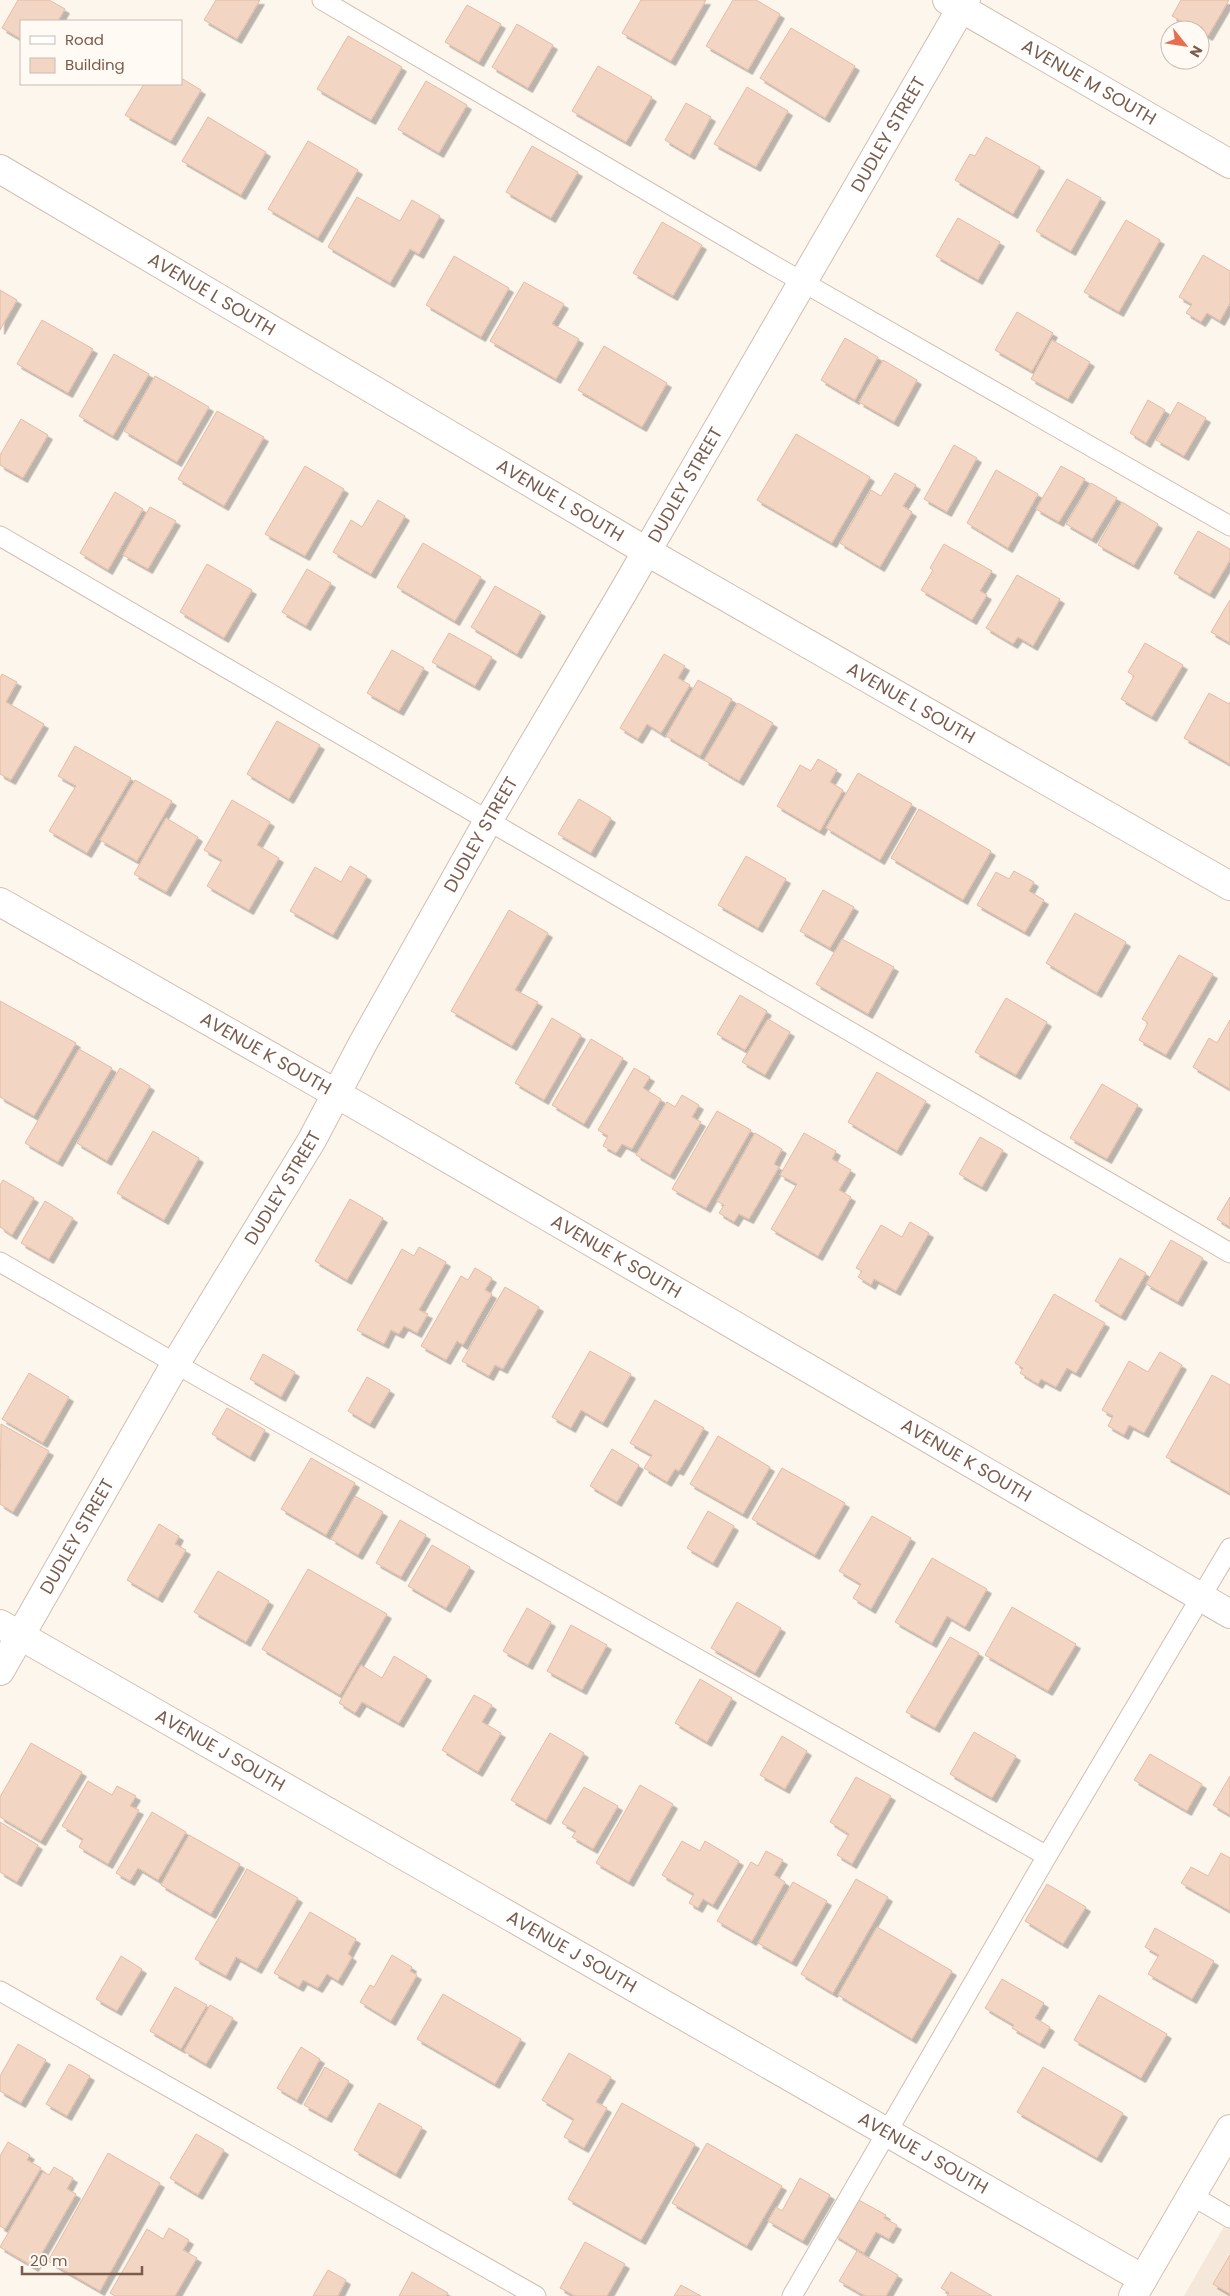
<svg xmlns="http://www.w3.org/2000/svg" width="1230" height="2296" viewBox="0 0 1230 2296" font-family="Poppins,sans-serif">
<style>
.residential{fill:#f5e8da}
.building{fill:#f3d5c3;stroke:#e6bba3;filter:url(#shadow)}
.lines{fill:none;stroke-linecap:round;stroke-linejoin:round}
.lane-casing{stroke:#d1beb0;stroke-width:21}
.street-casing{stroke:#d1beb0;stroke-width:30}
.secondary-casing{stroke:#d6c0b0;stroke-width:30}
.lane{stroke:#fff;stroke-width:19}
.street{stroke:#fff;stroke-width:28}
.secondary{stroke:#fff;stroke-width:28}
.labels{text-anchor:middle;stroke-width:4;stroke-linejoin:round;paint-order:stroke}
.street-label{font-size:18px;fill:#7a5c4d;stroke:#fffaf3}
</style>
<defs>
<filter id="shadow"><feDropShadow dx="4.5" dy="4.5" stdDeviation="0" flood-color="#0004"/></filter>
</defs>
<rect width="100%" height="100%" fill="#fdf6ec"/>
<path class="residential" d="M 1230,2216 L 1230,2296 L 1184,2296 Z"/>
<path class="building" d="M 18,0 L 49,0 L 65,9 L 58,21 L 21,21 L 21,39 L 2,28 Z
M 216,0 L 260,0 L 237,39 L 204,20 Z
M 641,0 L 706,0 L 671,61 L 622,33 Z
M 733,0 L 756,0 L 780,14 L 748,70 L 706,46 Z
M 1181,0 L 1229,0 L 1208,36 L 1172,16 Z
M 467,5 L 501,24 L 479,62 L 445,42 Z
M 517,24 L 553,45 L 528,88 L 492,67 Z
M 791,28 L 855,66 L 825,118 L 760,78 Z
M 348,36 L 402,67 L 371,120 L 317,89 Z
M 598,66 L 652,97 L 626,142 L 572,111 Z
M 181,78 L 201,90 L 171,141 L 125,115 L 144,84 L 181,84 Z
M 426,81 L 467,105 L 439,153 L 398,129 Z
M 747,87 L 788,111 L 756,167 L 714,144 Z
M 686,103 L 711,117 L 690,155 L 665,140 Z
M 208,117 L 266,152 L 241,195 L 182,161 Z
M 986,137 L 1040,167 L 1013,214 L 955,180 L 970,154 L 975,156 Z
M 308,141 L 358,170 L 318,238 L 268,209 Z
M 532,146 L 578,172 L 551,218 L 506,192 Z
M 1067,179 L 1101,198 L 1071,251 L 1036,231 Z
M 357,197 L 400,221 L 412,200 L 440,216 L 419,254 L 410,249 L 390,283 L 328,247 Z
M 958,218 L 1000,242 L 978,280 L 936,256 Z
M 1126,220 L 1160,240 L 1119,312 L 1084,292 Z
M 662,222 L 702,245 L 673,296 L 633,273 Z
M 1203,255 L 1230,271 L 1230,303 L 1220,321 L 1207,313 L 1201,322 L 1186,313 L 1192,304 L 1179,297 Z
M 454,256 L 509,288 L 481,337 L 426,305 Z
M 524,282 L 564,304 L 552,324 L 579,339 L 556,379 L 490,341 Z
M 0,290 L 17,300 L 0,330 Z
M 1017,312 L 1053,333 L 1032,371 L 995,350 Z
M 42,320 L 93,349 L 68,393 L 17,364 Z
M 845,338 L 878,357 L 855,400 L 821,380 Z
M 1052,340 L 1090,362 L 1068,399 L 1031,379 Z
M 604,346 L 667,383 L 642,427 L 578,390 Z
M 114,354 L 149,374 L 113,436 L 79,416 Z
M 883,360 L 917,380 L 894,422 L 859,402 Z
M 155,376 L 209,407 L 177,462 L 124,431 Z
M 1148,400 L 1165,410 L 1146,443 L 1130,433 Z
M 1178,402 L 1206,418 L 1184,456 L 1156,440 Z
M 217,411 L 264,437 L 224,506 L 178,479 Z
M 21,419 L 48,435 L 23,478 L 0,465 L 0,455 Z
M 796,434 L 870,477 L 832,543 L 757,500 Z
M 954,445 L 977,458 L 947,512 L 924,499 Z
M 305,466 L 344,489 L 305,556 L 265,534 Z
M 1061,466 L 1085,479 L 1059,522 L 1036,509 Z
M 996,470 L 1038,494 L 1008,548 L 967,523 Z
M 895,473 L 916,485 L 903,506 L 912,512 L 880,567 L 840,543 L 871,490 L 881,496 Z
M 1091,483 L 1117,498 L 1092,539 L 1066,524 Z
M 115,492 L 143,509 L 108,570 L 80,553 Z
M 378,500 L 405,516 L 371,574 L 333,552 L 351,520 L 362,527 Z
M 1122,502 L 1158,524 L 1134,565 L 1098,545 Z
M 150,507 L 176,521 L 148,569 L 123,555 Z
M 1198,531 L 1230,549 L 1230,560 L 1210,594 L 1174,573 Z
M 423,543 L 481,577 L 455,621 L 397,587 Z
M 944,544 L 992,571 L 980,591 L 987,595 L 972,620 L 921,590 L 933,570 L 930,568 Z
M 207,564 L 252,590 L 224,638 L 180,612 Z
M 307,569 L 331,583 L 306,626 L 282,612 Z
M 1017,575 L 1060,599 L 1033,646 L 1018,637 L 1013,644 L 986,628 Z
M 495,586 L 541,612 L 517,654 L 471,627 Z
M 1230,600 L 1230,643 L 1211,632 Z
M 449,633 L 492,657 L 475,686 L 432,662 Z
M 1145,643 L 1183,665 L 1152,717 L 1121,699 L 1134,676 L 1128,672 Z
M 392,650 L 424,668 L 399,711 L 367,693 Z
M 664,654 L 685,666 L 678,678 L 690,685 L 661,733 L 647,724 L 638,739 L 620,728 Z
M 2,674 L 17,682 L 6,702 L 44,724 L 11,780 L 0,774 L 0,678 Z
M 698,680 L 732,699 L 700,756 L 666,736 Z
M 1209,693 L 1229,704 L 1230,702 L 1230,764 L 1184,738 Z
M 738,703 L 773,723 L 739,781 L 704,760 Z
M 277,721 L 320,745 L 289,799 L 247,774 Z
M 75,746 L 131,778 L 87,853 L 49,831 L 76,786 L 58,776 Z
M 818,759 L 837,770 L 830,782 L 843,790 L 820,831 L 777,806 L 800,765 L 811,771 Z
M 858,773 L 912,804 L 880,860 L 826,828 Z
M 135,780 L 172,801 L 137,861 L 100,840 Z
M 579,799 L 611,818 L 591,853 L 558,834 Z
M 232,800 L 270,822 L 257,845 L 279,858 L 249,910 L 207,886 L 222,860 L 204,850 Z
M 919,809 L 991,851 L 963,900 L 891,858 Z
M 166,818 L 198,837 L 166,892 L 134,874 Z
M 746,856 L 786,879 L 758,928 L 718,905 Z
M 350,866 L 367,876 L 333,935 L 290,911 L 315,867 L 341,882 Z
M 1014,871 L 1034,882 L 1029,891 L 1044,900 L 1025,932 L 977,905 L 996,872 L 1009,879 Z
M 823,890 L 854,907 L 830,948 L 800,931 Z
M 509,910 L 548,933 L 515,990 L 538,1002 L 512,1046 L 451,1011 Z
M 1075,913 L 1126,942 L 1097,993 L 1046,963 Z
M 842,939 L 894,967 L 868,1014 L 816,984 Z
M 1179,955 L 1213,974 L 1166,1055 L 1139,1040 L 1148,1023 L 1142,1019 Z
M 740,995 L 767,1011 L 745,1050 L 717,1034 Z
M 1006,998 L 1047,1022 L 1016,1075 L 975,1052 Z
M 0,1001 L 76,1043 L 34,1116 L 0,1097 Z
M 552,1018 L 581,1035 L 544,1100 L 515,1083 Z
M 768,1019 L 790,1032 L 765,1075 L 742,1062 Z
M 1230,1020 L 1230,1089 L 1193,1067 L 1209,1038 L 1217,1043 Z
M 591,1039 L 623,1058 L 584,1124 L 552,1105 Z
M 79,1049 L 112,1068 L 58,1162 L 25,1143 Z
M 120,1068 L 150,1086 L 107,1161 L 77,1143 Z
M 634,1068 L 650,1077 L 643,1088 L 661,1099 L 632,1149 L 622,1144 L 616,1153 L 603,1146 L 608,1136 L 598,1130 Z
M 877,1072 L 926,1101 L 897,1151 L 848,1122 Z
M 1102,1084 L 1138,1105 L 1107,1159 L 1070,1138 Z
M 682,1095 L 699,1105 L 692,1117 L 701,1122 L 670,1175 L 636,1155 L 667,1102 L 675,1107 Z
M 717,1111 L 751,1130 L 706,1208 L 672,1189 Z
M 153,1131 L 199,1158 L 164,1220 L 117,1193 Z
M 755,1133 L 782,1149 L 774,1164 L 779,1167 L 749,1219 L 739,1214 L 734,1222 L 719,1213 L 724,1205 L 717,1201 Z
M 804,1133 L 836,1151 L 832,1159 L 851,1170 L 839,1190 L 851,1197 L 818,1256 L 771,1229 L 797,1184 L 780,1175 Z
M 980,1137 L 1003,1150 L 982,1187 L 959,1174 Z
M 3,1180 L 34,1198 L 12,1235 L 0,1227 L 0,1185 Z
M 1230,1197 L 1230,1227 L 1217,1219 Z
M 350,1199 L 383,1218 L 347,1280 L 315,1261 Z
M 45,1201 L 73,1218 L 49,1259 L 21,1243 Z
M 910,1222 L 929,1233 L 896,1291 L 874,1279 L 871,1285 L 858,1277 L 862,1271 L 856,1268 L 881,1225 L 902,1237 Z
M 1171,1240 L 1203,1258 L 1178,1302 L 1146,1284 Z
M 419,1247 L 446,1262 L 419,1310 L 428,1314 L 417,1333 L 404,1326 L 399,1334 L 391,1330 L 384,1344 L 357,1330 L 402,1249 L 414,1256 Z
M 1120,1258 L 1146,1273 L 1121,1316 L 1095,1301 Z
M 475,1268 L 492,1278 L 485,1290 L 492,1294 L 463,1345 L 457,1341 L 446,1360 L 421,1346 L 461,1276 L 468,1280 Z
M 505,1287 L 539,1307 L 503,1369 L 495,1365 L 489,1376 L 462,1361 Z
M 1054,1294 L 1105,1323 L 1076,1373 L 1067,1368 L 1056,1387 L 1041,1379 L 1038,1384 L 1020,1373 L 1023,1368 L 1015,1363 Z
M 590,1351 L 631,1374 L 603,1423 L 581,1410 L 571,1428 L 552,1417 Z
M 1160,1352 L 1182,1365 L 1144,1433 L 1129,1425 L 1124,1435 L 1108,1426 L 1113,1416 L 1102,1410 L 1129,1361 L 1148,1372 Z
M 263,1354 L 295,1372 L 281,1397 L 250,1379 Z
M 29,1373 L 69,1397 L 43,1443 L 2,1419 Z
M 1212,1375 L 1230,1385 L 1230,1493 L 1166,1457 Z
M 367,1377 L 390,1390 L 370,1424 L 348,1411 Z
M 655,1400 L 704,1428 L 679,1471 L 675,1469 L 667,1482 L 644,1468 L 652,1455 L 630,1443 Z
M 227,1408 L 265,1430 L 250,1457 L 212,1434 Z
M 1,1424 L 49,1451 L 13,1512 L 0,1504 Z
M 718,1436 L 770,1467 L 743,1514 L 690,1484 Z
M 612,1449 L 639,1465 L 617,1502 L 590,1486 Z
M 311,1458 L 355,1483 L 326,1535 L 281,1509 Z
M 782,1468 L 845,1503 L 815,1555 L 752,1519 Z
M 355,1496 L 383,1512 L 358,1555 L 331,1539 Z
M 708,1511 L 734,1526 L 713,1563 L 687,1548 Z
M 872,1516 L 911,1538 L 871,1609 L 853,1598 L 861,1584 L 839,1571 Z
M 400,1520 L 426,1535 L 401,1577 L 376,1563 Z
M 159,1524 L 179,1536 L 175,1544 L 186,1550 L 158,1598 L 127,1580 Z
M 432,1545 L 470,1567 L 446,1608 L 408,1586 Z
M 932,1558 L 987,1589 L 965,1627 L 947,1616 L 932,1643 L 895,1622 Z
M 308,1569 L 387,1614 L 340,1695 L 262,1649 Z
M 218,1571 L 269,1601 L 246,1642 L 194,1612 Z
M 737,1602 L 781,1628 L 755,1673 L 711,1648 Z
M 1012,1607 L 1076,1644 L 1048,1691 L 985,1655 Z
M 527,1608 L 551,1622 L 528,1665 L 503,1651 Z
M 571,1625 L 607,1645 L 582,1690 L 547,1671 Z
M 950,1637 L 979,1653 L 935,1728 L 906,1712 Z
M 394,1656 L 427,1676 L 399,1723 L 362,1702 L 355,1713 L 339,1703 L 361,1665 L 382,1678 Z
M 700,1679 L 732,1698 L 707,1742 L 675,1723 Z
M 474,1695 L 492,1705 L 482,1722 L 501,1733 L 478,1772 L 442,1750 Z
M 974,1732 L 1016,1756 L 992,1798 L 950,1774 Z
M 550,1733 L 584,1753 L 546,1820 L 511,1800 Z
M 782,1736 L 807,1751 L 785,1789 L 760,1775 Z
M 31,1743 L 82,1772 L 41,1841 L 0,1817 L 0,1797 Z
M 1150,1754 L 1202,1784 L 1187,1811 L 1134,1780 Z
M 1230,1776 L 1230,1815 L 1213,1805 Z
M 856,1777 L 891,1796 L 852,1864 L 837,1855 L 849,1834 L 830,1822 Z
M 88,1781 L 112,1795 L 117,1786 L 136,1796 L 130,1806 L 139,1810 L 108,1864 L 79,1847 L 83,1839 L 62,1826 Z
M 640,1785 L 673,1804 L 629,1882 L 596,1863 Z
M 584,1787 L 618,1806 L 593,1849 L 572,1837 L 576,1831 L 562,1823 Z
M 152,1812 L 186,1832 L 158,1880 L 138,1868 L 130,1881 L 116,1873 Z
M 0,1822 L 38,1845 L 17,1882 L 0,1872 Z
M 189,1835 L 240,1864 L 211,1914 L 161,1885 Z
M 682,1841 L 700,1851 L 705,1841 L 739,1861 L 713,1905 L 703,1899 L 698,1908 L 689,1903 L 694,1894 L 662,1875 Z
M 766,1851 L 783,1860 L 774,1875 L 785,1882 L 752,1941 L 717,1921 L 751,1862 L 758,1866 Z
M 1221,1853 L 1230,1858 L 1230,1911 L 1181,1883 L 1191,1867 L 1208,1876 Z
M 247,1869 L 298,1898 L 257,1969 L 236,1957 L 226,1976 L 195,1959 Z
M 856,1879 L 888,1897 L 833,1993 L 801,1974 Z
M 793,1882 L 827,1901 L 792,1962 L 758,1943 Z
M 1047,1884 L 1086,1907 L 1063,1944 L 1025,1921 Z
M 310,1912 L 356,1939 L 348,1954 L 352,1957 L 338,1981 L 327,1974 L 318,1988 L 303,1980 L 299,1987 L 274,1973 Z
M 877,1927 L 952,1971 L 912,2039 L 838,1995 Z
M 1155,1928 L 1214,1961 L 1192,1999 L 1148,1974 L 1159,1955 L 1145,1947 Z
M 392,1955 L 412,1967 L 410,1971 L 417,1975 L 391,2021 L 360,2002 L 370,1985 L 374,1987 Z
M 121,1956 L 142,1969 L 117,2011 L 96,1999 Z
M 1002,1979 L 1044,2003 L 1035,2018 L 1050,2027 L 1040,2044 L 1012,2028 L 1014,2025 L 985,2008 Z
M 175,1987 L 207,2005 L 181,2049 L 150,2031 Z
M 443,1994 L 521,2039 L 495,2084 L 417,2039 Z
M 1099,1995 L 1167,2034 L 1141,2078 L 1074,2040 Z
M 210,2005 L 233,2018 L 206,2064 L 184,2051 Z
M 18,2044 L 46,2060 L 21,2103 L 0,2091 L 0,2076 Z
M 301,2047 L 320,2059 L 297,2100 L 277,2088 Z
M 569,2053 L 611,2077 L 596,2102 L 607,2108 L 584,2148 L 564,2137 L 574,2119 L 542,2100 Z
M 69,2064 L 90,2076 L 67,2116 L 46,2104 Z
M 325,2067 L 349,2081 L 327,2118 L 304,2105 Z
M 1043,2067 L 1123,2113 L 1097,2158 L 1017,2112 Z
M 379,2103 L 422,2127 L 396,2174 L 354,2150 Z
M 622,2103 L 695,2144 L 641,2240 L 568,2199 Z
M 196,2134 L 224,2150 L 198,2195 L 170,2178 Z
M 8,2142 L 30,2155 L 27,2160 L 41,2168 L 5,2229 L 0,2226 L 0,2156 Z
M 707,2143 L 782,2186 L 747,2246 L 672,2203 Z
M 108,2153 L 160,2183 L 100,2291 L 48,2261 Z
M 54,2167 L 73,2178 L 67,2189 L 76,2194 L 34,2267 L 0,2247 L 43,2172 L 49,2175 Z
M 800,2178 L 830,2195 L 803,2241 L 768,2221 L 776,2207 L 782,2211 Z
M 855,2198 L 886,2215 L 884,2218 L 897,2225 L 889,2239 L 876,2232 L 864,2253 L 834,2235 Z
M 169,2228 L 189,2240 L 183,2250 L 197,2258 L 175,2296 L 115,2296 L 110,2293 L 147,2229 L 163,2239 Z
M 585,2242 L 625,2264 L 607,2296 L 575,2296 L 560,2288 Z
M 857,2251 L 898,2275 L 886,2296 L 865,2296 L 839,2281 Z
M 1230,2255 L 1230,2294 L 1213,2284 Z
M 328,2270 L 346,2280 L 338,2296 L 313,2296 Z
M 412,2272 L 448,2293 L 446,2296 L 399,2296 Z
M 951,2272 L 992,2296 L 947,2296 L 949,2293 L 941,2288 Z
M 681,2285 L 701,2296 L 674,2296 Z"/>
<g class="lines">
<g class="lane-casing">
<path id="lane" d="M 322,0 L 773,265 L 1230,526
M 0,536 L 1230,1253
M 0,1262 L 204,1380 L 1047,1856
M 0,1991 L 536,2296
M 1191,2195 L 1230,2218
M 792,2296 L 1047,1856 L 1230,1548"/>
</g>
<g class="street-casing">
<g id="street">
<path id="s1" d="M 947,0 L 1230,164"/>
<path id="s2" d="M 0,169 L 646,551 L 1230,886"/>
<path id="s3" d="M 0,902 L 363,1109 L 1230,1614"/>
<path id="s4" d="M 0,1624 L 1143,2279"/>
<path id="s5" d="M 0,1671 L 176,1363 L 312,1140 L 363,1043 L 488,821 L 622,594 L 966,0"/>
</g>
</g>
<g class="secondary-casing">
<path id="secondary" d="M 1133,2296 L 1230,2129"/>
</g>
<use href="#lane" class="lane"/>
<use href="#street" class="street"/>
<use href="#secondary" class="secondary"/>
</g>
<g class="labels">
<g class="street-label">
<text dy="6" stroke="none"><textPath href="#s1" startOffset="164">AVENUE M SOUTH</textPath></text>
<text dy="6" stroke="none"><textPath href="#s5" startOffset="1775">DUDLEY STREET</textPath></text>
<text dy="6" stroke="none"><textPath href="#s2" startOffset="246">AVENUE L SOUTH</textPath></text>
<text dy="6" stroke="none"><textPath href="#s5" startOffset="1370">DUDLEY STREET</textPath></text>
<text dy="6" stroke="none"><textPath href="#s2" startOffset="651">AVENUE L SOUTH</textPath></text>
<text dy="6" stroke="none"><textPath href="#s2" startOffset="1056">AVENUE L SOUTH</textPath></text>
<text dy="6" stroke="none"><textPath href="#s5" startOffset="965">DUDLEY STREET</textPath></text>
<text dy="6" stroke="none"><textPath href="#s3" startOffset="306">AVENUE K SOUTH</textPath></text>
<text dy="6" stroke="none"><textPath href="#s5" startOffset="560">DUDLEY STREET</textPath></text>
<text dy="6" stroke="none"><textPath href="#s3" startOffset="711">AVENUE K SOUTH</textPath></text>
<text dy="6" stroke="none"><textPath href="#s3" startOffset="1116">AVENUE K SOUTH</textPath></text>
<text dy="6" stroke="none"><textPath href="#s5" startOffset="155">DUDLEY STREET</textPath></text>
<text dy="6" stroke="none"><textPath href="#s4" startOffset="254">AVENUE J SOUTH</textPath></text>
<text dy="6" stroke="none"><textPath href="#s4" startOffset="659">AVENUE J SOUTH</textPath></text>
<text dy="6" stroke="none"><textPath href="#s4" startOffset="1064">AVENUE J SOUTH</textPath></text>
</g>
</g>
<rect x="20" y="20" width="162" height="65" fill="#fffaf3" stroke="#cabbb1"/>
<rect x="30" y="36" width="25" height="8" fill="#ffffff" stroke="#cabbb1"/>
<text x="65" y="45" font-size="15" fill="#7a5c4d">Road</text>
<rect x="30" y="58" width="25" height="15" fill="#f3d5c3" stroke="#cabbb1"/>
<text x="65" y="70" font-size="15" fill="#7a5c4d">Building</text>
<g transform="translate(1185 45) rotate(120)"><circle r="24" fill="#fffaf3" stroke="#cabbb1"/>
<path d="M0-4L9 19L0 12L-9 19Z" fill="#e76f51"/>
<text y="-8" font-size="14" font-weight="bold" text-anchor="middle" fill="#7a5c4d">N</text>
</g>
<path d="M22 2266v8h120v-8" fill="none" stroke="#7a5c4d" stroke-width="2.5"/>
<text x="30" y="2266" font-size="15" fill="#7a5c4d" stroke="#fffaf3" stroke-width="4" paint-order="stroke">20 m</text>
</svg>
